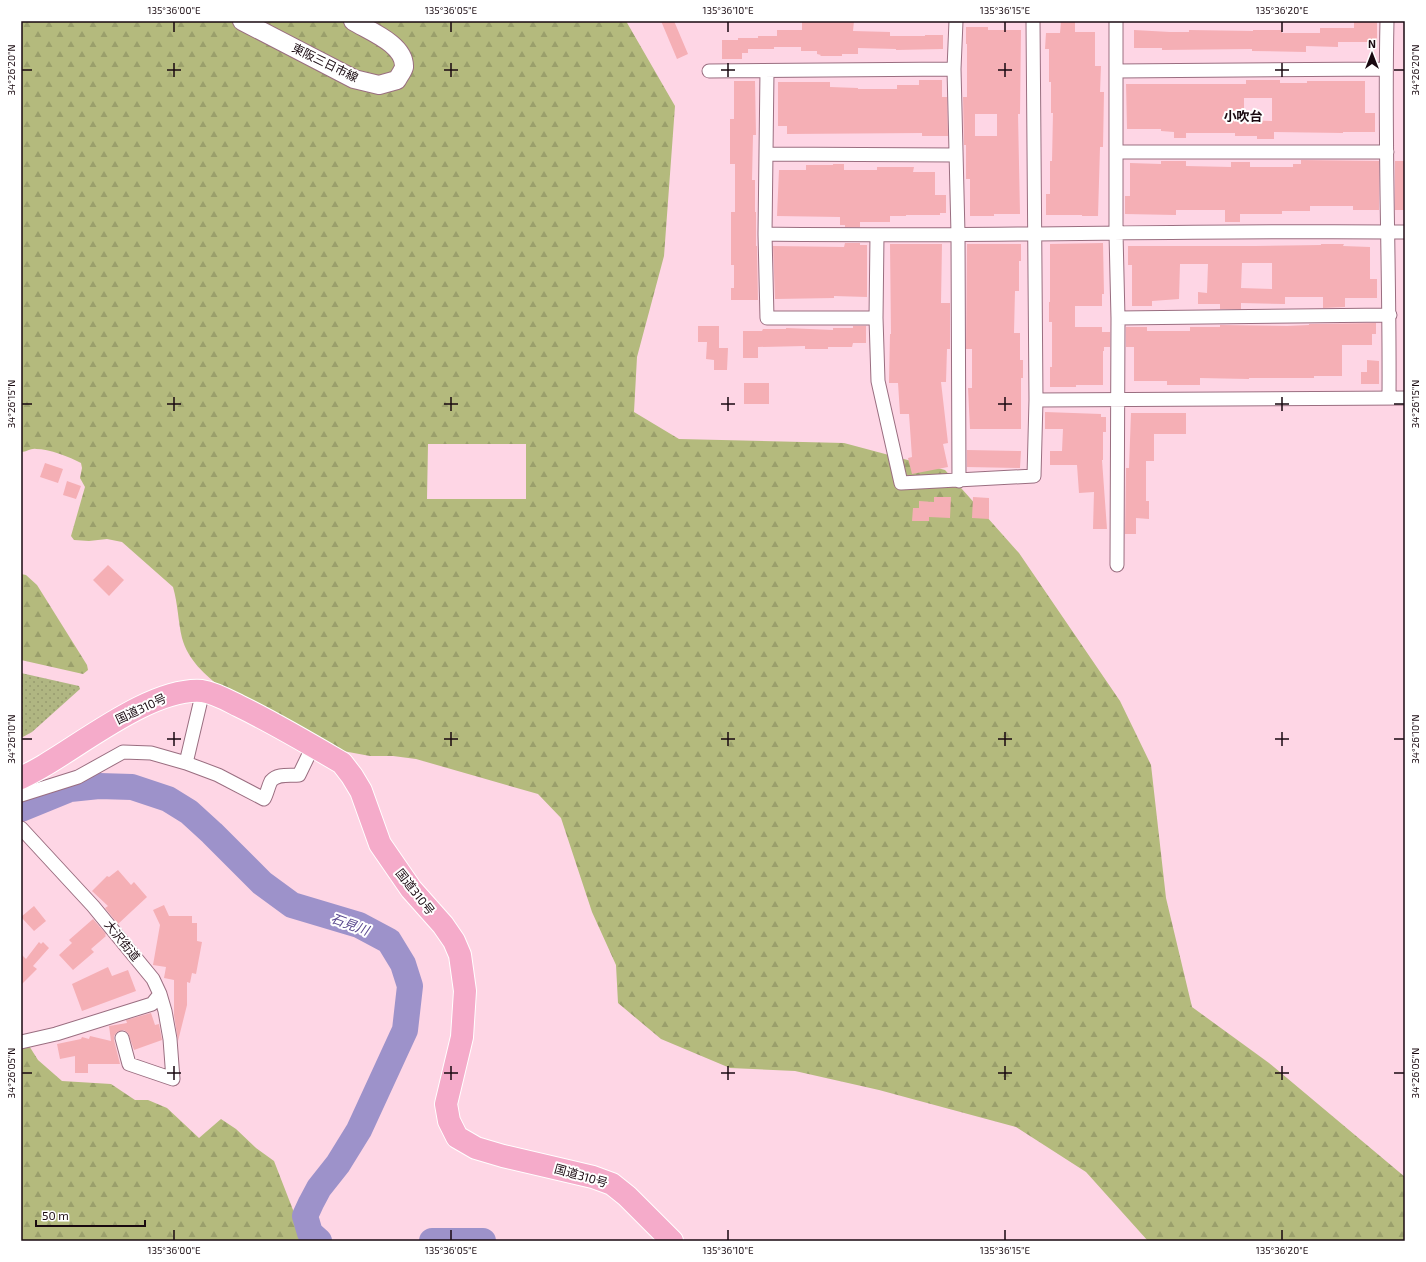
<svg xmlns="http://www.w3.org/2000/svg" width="1426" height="1262" viewBox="0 0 1426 1262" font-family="'Exo 2','Noto Sans JP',sans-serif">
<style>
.forest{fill:url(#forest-firs);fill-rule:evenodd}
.garden{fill:url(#garden-dots)}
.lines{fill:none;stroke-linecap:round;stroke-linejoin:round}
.river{stroke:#9d92ca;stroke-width:26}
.building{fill:#f5afb5;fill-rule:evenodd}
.street-casing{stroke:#9a6e80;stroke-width:15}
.secondary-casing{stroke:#9a6e80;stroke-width:20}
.highway-casing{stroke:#fff;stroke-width:24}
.street{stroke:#fff;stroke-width:13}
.secondary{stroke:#fff;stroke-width:18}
.highway{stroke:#f5abca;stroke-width:22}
.ticks{fill:none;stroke:#190910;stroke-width:1.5}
.labels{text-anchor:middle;stroke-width:4;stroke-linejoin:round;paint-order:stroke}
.street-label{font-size:12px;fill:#190910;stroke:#fff}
.neighbourhood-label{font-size:13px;font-weight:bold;fill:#190910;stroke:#fff}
.water-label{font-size:13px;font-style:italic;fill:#59488e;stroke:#fff}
.neatline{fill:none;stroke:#190910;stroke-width:1.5}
.ticks-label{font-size:10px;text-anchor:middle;fill:#190910}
</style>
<defs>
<pattern id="forest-firs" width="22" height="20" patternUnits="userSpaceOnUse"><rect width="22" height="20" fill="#b4ba7d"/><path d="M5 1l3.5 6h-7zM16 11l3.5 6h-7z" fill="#9a9f6b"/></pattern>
<pattern id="garden-dots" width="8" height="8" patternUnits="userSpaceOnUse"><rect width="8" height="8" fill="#b0b682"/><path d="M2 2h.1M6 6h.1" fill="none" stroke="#979b6f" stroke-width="1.8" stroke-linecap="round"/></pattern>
</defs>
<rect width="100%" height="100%" fill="#fed6e5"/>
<path class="forest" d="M 21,21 L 626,21 L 675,106 L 664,256 L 637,357 L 634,412 L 679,439 L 844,443 L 945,470 L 1019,553 L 1120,701 L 1151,765 L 1166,898 L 1192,1007 L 1269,1063 L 1405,1177 L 1405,1241 L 1148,1241 L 1086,1172 L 1016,1127 L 879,1090 L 795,1071 L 730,1068 L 661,1039 L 618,1003 L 616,965 L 592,912 L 561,818 L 538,794 L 416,759 L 393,756 L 370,756 L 343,751 L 222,688 C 205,675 188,660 182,638 C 178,621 178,604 173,587 L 122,542 L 107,539 L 89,541 L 74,540 L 71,536 L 85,487 L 80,478 L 82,468 L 81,463 C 70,457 49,449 36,449 C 31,448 27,452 21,452 ZM 428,444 L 526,444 L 526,499 L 427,499 Z
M 21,574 L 26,575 L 37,585 L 87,665 L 88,670 L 83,674 L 21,660 Z
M 21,1033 L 38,1060 L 62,1081 L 111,1084 L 135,1100 L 148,1100 L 167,1108 L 199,1138 L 221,1119 L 236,1129 L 256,1148 L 274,1161 L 300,1228 L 315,1241 L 21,1241 Z"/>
<path class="garden" d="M 21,673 L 79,686 L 80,689 L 32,732 L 21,738 Z"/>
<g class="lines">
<path class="river" d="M 21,809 L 70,789 L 99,786 L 132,787 L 168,799 L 189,812 L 212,833 L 262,883 L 292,905 L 359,925 L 389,941 L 403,964 L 410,986 L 405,1030 L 359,1130 L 338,1164 L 319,1188 L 311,1203 L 305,1216 L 310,1233 L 319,1241
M 432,1241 L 483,1241"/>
</g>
<path class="building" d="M 661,21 L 674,21 L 688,54 L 677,59 Z
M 802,21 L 854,21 L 853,31 L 890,32 L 890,36 L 925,36 L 925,35 L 943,35 L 943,49 L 896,50 L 896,49 L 858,48 L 858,54 L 842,54 L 842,56 L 820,56 L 821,55 L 817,54 L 817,51 L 801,51 L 801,47 L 774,47 L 774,49 L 748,49 L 748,53 L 742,53 L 742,59 L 722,59 L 722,40 L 738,40 L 738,38 L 758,38 L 758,36 L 777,36 L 777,30 L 802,30 Z
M 1061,21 L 1075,21 L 1075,32 L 1095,32 L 1095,66 L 1101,66 L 1100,92 L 1104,92 L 1103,147 L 1100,147 L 1098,216 L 1082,216 L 1082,215 L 1046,215 L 1046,194 L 1050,194 L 1050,161 L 1052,161 L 1053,113 L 1051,113 L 1051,82 L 1049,82 L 1049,49 L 1045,49 L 1046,33 L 1060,33 Z
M 1354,21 L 1377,21 L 1377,42 L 1338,42 L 1338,47 L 1306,46 L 1306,52 L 1252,51 L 1252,49 L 1162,50 L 1162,48 L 1134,48 L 1134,30 L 1170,32 L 1189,32 L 1189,30 L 1253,31 L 1253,30 L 1282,30 L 1282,33 L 1320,33 L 1320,28 L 1354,28 Z
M 966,27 L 988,27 L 988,30 L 1021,30 L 1020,114 L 1018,114 L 1020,214 L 994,214 L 994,216 L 970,216 L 970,179 L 966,179 L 966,145 L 964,145 L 963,97 L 967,97 L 967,44 L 966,44 ZM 975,114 L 997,114 L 997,136 L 975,136 Z
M 919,80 L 942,80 L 942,97 L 947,97 L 948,136 L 922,136 L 922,133 L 787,134 L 787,126 L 778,126 L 778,82 L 830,82 L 830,87 L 858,88 L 858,89 L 897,89 L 897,85 L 919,85 Z
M 1246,80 L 1280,80 L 1280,83 L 1307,83 L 1307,81 L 1365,81 L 1365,113 L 1375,113 L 1375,132 L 1343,132 L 1343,133 L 1274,132 L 1274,139 L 1257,139 L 1257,136 L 1235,136 L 1235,133 L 1186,133 L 1186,138 L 1174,138 L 1174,132 L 1161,131 L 1161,129 L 1127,129 L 1126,84 L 1246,84 ZM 1244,98 L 1272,98 L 1272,121 L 1244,120 Z
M 734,81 L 755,81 L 756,135 L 753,135 L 752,180 L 755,180 L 755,212 L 756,212 L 756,246 L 757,246 L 758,300 L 731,300 L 731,288 L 734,288 L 734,265 L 731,265 L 731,212 L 735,212 L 735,164 L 730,164 L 730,119 L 734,119 Z
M 1301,160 L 1379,161 L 1379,210 L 1353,210 L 1353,206 L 1310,206 L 1310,211 L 1282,211 L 1282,214 L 1240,214 L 1240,222 L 1225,222 L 1225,210 L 1176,210 L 1176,215 L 1125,214 L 1125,196 L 1130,196 L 1130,163 L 1161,164 L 1161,161 L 1186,161 L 1186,166 L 1231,167 L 1231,162 L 1250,162 L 1250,167 L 1293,167 L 1293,164 L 1301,164 Z
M 1395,161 L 1405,161 L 1405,210 L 1395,210 Z
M 833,164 L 844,164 L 844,170 L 877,170 L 877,167 L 914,167 L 913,172 L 935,172 L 935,195 L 946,195 L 946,213 L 940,213 L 940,215 L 906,215 L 906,216 L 890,216 L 890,222 L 860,222 L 860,227 L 845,227 L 845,225 L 840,225 L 840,217 L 777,216 L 779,170 L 806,170 L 806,165 L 833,165 Z
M 845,243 L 860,243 L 860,245 L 867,245 L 867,297 L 834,296 L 834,298 L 775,299 L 773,246 L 844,247 Z
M 1103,243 L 1104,294 L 1102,294 L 1102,306 L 1075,306 L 1075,327 L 1102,327 L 1102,332 L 1110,332 L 1110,347 L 1104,347 L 1104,351 L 1103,351 L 1103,385 L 1076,385 L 1076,387 L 1050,387 L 1050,367 L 1052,367 L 1052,322 L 1049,322 L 1049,302 L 1050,302 L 1050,244 Z
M 890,244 L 942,244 L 941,303 L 950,303 L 950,349 L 947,349 L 946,382 L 941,382 L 948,443 L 943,444 L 948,467 L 912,474 L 908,458 L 912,457 L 909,414 L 900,414 L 898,383 L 889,383 L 890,334 L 891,334 Z
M 967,244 L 1021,244 L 1021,261 L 1019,261 L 1019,291 L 1015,291 L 1014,333 L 1020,333 L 1020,360 L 1023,360 L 1023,378 L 1021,378 L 1021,429 L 970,429 L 968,388 L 972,388 L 972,349 L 966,349 Z
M 1321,244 L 1344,244 L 1343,246 L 1370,247 L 1370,279 L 1377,279 L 1377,298 L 1345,298 L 1345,307 L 1323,308 L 1323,297 L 1285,297 L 1285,304 L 1241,303 L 1241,309 L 1220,309 L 1220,304 L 1198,304 L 1198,292 L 1207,293 L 1208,264 L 1180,264 L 1179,299 L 1152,301 L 1152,306 L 1132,306 L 1132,265 L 1128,265 L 1128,246 L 1255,246 L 1321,245 ZM 1242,263 L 1272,263 L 1272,289 L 1241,288 Z
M 1376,323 L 1376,334 L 1372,334 L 1372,345 L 1342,345 L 1342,376 L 1314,376 L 1314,378 L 1249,378 L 1249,379 L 1200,378 L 1200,385 L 1167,385 L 1167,381 L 1134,381 L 1134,347 L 1126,347 L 1126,327 L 1147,327 L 1147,331 L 1190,331 L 1190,327 L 1220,327 L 1220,325 L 1287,326 L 1309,325 L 1309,324 Z
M 698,326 L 719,326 L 719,348 L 728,348 L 727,370 L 714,370 L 714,360 L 706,359 L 707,342 L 698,342 Z
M 853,326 L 866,326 L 866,343 L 853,343 L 852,347 L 828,347 L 828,349 L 805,349 L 805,346 L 758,347 L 758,358 L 743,358 L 743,331 L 762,331 L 763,329 L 786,329 L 786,328 L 833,330 L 833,328 L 853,328 Z
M 1367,360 L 1379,361 L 1379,384 L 1361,384 L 1361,372 L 1367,372 Z
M 744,383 L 769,383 L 769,404 L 744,404 Z
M 1045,412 L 1101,414 L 1101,417 L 1106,417 L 1106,432 L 1103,432 L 1103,460 L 1102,460 L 1107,529 L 1093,529 L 1094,492 L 1079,493 L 1077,465 L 1050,465 L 1050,451 L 1062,451 L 1063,429 L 1045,429 Z
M 1131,413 L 1186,413 L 1186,434 L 1154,434 L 1154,461 L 1146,461 L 1146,501 L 1149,501 L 1149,519 L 1136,518 L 1136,534 L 1125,534 L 1126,468 L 1129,468 Z
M 967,450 L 1021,451 L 1020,468 L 967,467 Z
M 45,463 L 63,469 L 58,483 L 40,477 Z
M 67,481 L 81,486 L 76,499 L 63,495 Z
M 934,497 L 951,497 L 950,518 L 929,517 L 929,521 L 912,521 L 913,508 L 919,508 L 919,501 L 934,502 Z
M 973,497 L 989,498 L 989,519 L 972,518 Z
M 108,565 L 124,580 L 109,596 L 93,580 Z
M 118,870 L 131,885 L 134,882 L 147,897 L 118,924 L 105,908 L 108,906 L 92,891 L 107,876 L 109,877 Z
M 164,905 L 169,916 L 192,916 L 192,923 L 197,923 L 197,941 L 202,942 L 196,974 L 192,973 L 190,983 L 187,982 L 187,1005 L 178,1041 L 174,1015 L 174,980 L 164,978 L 166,967 L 153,965 L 160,925 L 153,910 Z
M 34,906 L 46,921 L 34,931 L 21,917 Z
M 93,919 L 106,934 L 105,935 L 106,936 L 91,949 L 94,952 L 73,970 L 59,955 L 72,943 L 69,940 Z
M 39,942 L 41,944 L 43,942 L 49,948 L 33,966 L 37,969 L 21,985 L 21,954 L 26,959 Z
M 108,967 L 112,976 L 128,970 L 136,991 L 82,1011 L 72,984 Z
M 151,1013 L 155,1025 L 159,1024 L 162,1040 L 134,1050 L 128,1033 L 124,1030 L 117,1032 L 114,1036 L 114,1040 L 120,1064 L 88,1064 L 88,1073 L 75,1073 L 75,1056 L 60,1059 L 57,1044 L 81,1039 L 82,1037 L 89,1039 L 90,1036 L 111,1041 L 109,1026 L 127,1023 L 126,1020 Z"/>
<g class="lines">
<g class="street-casing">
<path id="street" d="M 956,21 L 954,69 L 958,234 L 959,481
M 1116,21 L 1116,233 L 1118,318 L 1117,565
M 1387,21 C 1384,147 1390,272 1389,398
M 709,71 L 954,69
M 767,71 L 765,234 L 767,318 L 876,318
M 1117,71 L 1386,69
M 1116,152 L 1387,152
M 766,154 L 956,155
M 765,234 C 979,237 1192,230 1405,232
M 877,236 L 876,318 L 878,381 L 901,483 L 1034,476 L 1036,400 L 1033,21
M 1118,318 L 1390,315
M 1036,400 L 1405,398
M 186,763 L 203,691
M 21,795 L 78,777 L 123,752 L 151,753 L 186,763 L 218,775 L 264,799 C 267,794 268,787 271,781 C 278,773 290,776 299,775 L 313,746
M 21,828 L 93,906 L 153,979 L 160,994 L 165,1011 L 170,1039 L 173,1079 L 129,1064 L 122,1038
M 21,1042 L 56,1034 L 152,1004 L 160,994"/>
</g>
<g class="secondary-casing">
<path id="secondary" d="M 242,21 L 354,79 L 379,85 L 397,80 C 399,76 403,71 404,67 C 405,44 369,31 353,21"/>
</g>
<g class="highway-casing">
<path id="highway" d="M 21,778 C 29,774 37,770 45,765 C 86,741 154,687 202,691 C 215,693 227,700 239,706 C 274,723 308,743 342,763 L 352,776 L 361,791 L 380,844 L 411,889 L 443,925 L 454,941 L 460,955 L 465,991 L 462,1037 L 446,1104 L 449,1121 L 457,1137 L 476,1148 L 503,1156 L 593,1177 L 612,1184 L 627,1196 L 672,1241"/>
</g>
<use href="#street" class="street"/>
<use href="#secondary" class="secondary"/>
<use href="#highway" class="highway"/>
</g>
<path class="ticks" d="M 174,22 L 174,32M 451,22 L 451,32M 728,22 L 728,32M 1005,22 L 1005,32M 1282,22 L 1282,32M 174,63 L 174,77M 451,63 L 451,77M 728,63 L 728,77M 1005,63 L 1005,77M 1282,63 L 1282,77M 22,70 L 32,70M 167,70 L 181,70M 444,70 L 458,70M 721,70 L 735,70M 998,70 L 1012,70M 1275,70 L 1289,70M 1394,70 L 1404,70M 174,397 L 174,411M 451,397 L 451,411M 728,397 L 728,411M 1005,397 L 1005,411M 1282,397 L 1282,411M 22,404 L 32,404M 167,404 L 181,404M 444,404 L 458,404M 721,404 L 735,404M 998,404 L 1012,404M 1275,404 L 1289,404M 1394,404 L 1404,404M 174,732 L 174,746M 451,732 L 451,746M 728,732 L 728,746M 1005,732 L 1005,746M 1282,732 L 1282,746M 22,739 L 32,739M 167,739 L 181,739M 444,739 L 458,739M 721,739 L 735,739M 998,739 L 1012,739M 1275,739 L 1289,739M 1394,739 L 1404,739M 174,1066 L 174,1080M 451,1066 L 451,1080M 728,1066 L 728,1080M 1005,1066 L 1005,1080M 1282,1066 L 1282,1080M 22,1073 L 32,1073M 167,1073 L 181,1073M 444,1073 L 458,1073M 721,1073 L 735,1073M 998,1073 L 1012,1073M 1275,1073 L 1289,1073M 1394,1073 L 1404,1073M 174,1230 L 174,1240M 451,1230 L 451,1240M 728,1230 L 728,1240M 1005,1230 L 1005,1240M 1282,1230 L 1282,1240"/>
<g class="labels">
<g class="street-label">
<text transform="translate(325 63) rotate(26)" y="4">東阪三日市線</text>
<text transform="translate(141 709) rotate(-25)" y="4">国道310号</text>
<text transform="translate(415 892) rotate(52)" y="4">国道310号</text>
<text transform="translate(122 941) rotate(51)" y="4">大沢街道</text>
<text transform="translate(581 1176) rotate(16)" y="4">国道310号</text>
</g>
<g class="neighbourhood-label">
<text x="1243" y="121">小吹台</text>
</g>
<g class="water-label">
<text transform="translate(350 924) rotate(20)" y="5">石見川</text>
</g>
</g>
<rect width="1426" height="1262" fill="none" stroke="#ffffff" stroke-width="44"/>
<g transform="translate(1372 54)" stroke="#ffffff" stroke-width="3" paint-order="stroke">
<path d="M0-3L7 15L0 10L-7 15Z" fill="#190910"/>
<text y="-6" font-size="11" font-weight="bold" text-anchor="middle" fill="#190910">N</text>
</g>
<path d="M36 1220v6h109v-6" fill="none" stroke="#190910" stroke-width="2"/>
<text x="42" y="1220" font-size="12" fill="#190910" stroke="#ffffff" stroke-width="3" paint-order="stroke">50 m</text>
<rect x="22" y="22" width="1382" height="1218" class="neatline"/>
<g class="ticks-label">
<text x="174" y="14">135°36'00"E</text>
<text x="451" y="14">135°36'05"E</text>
<text x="728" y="14">135°36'10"E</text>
<text x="1005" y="14">135°36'15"E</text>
<text x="1282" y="14">135°36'20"E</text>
<text transform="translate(11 70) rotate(-90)" y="4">34°26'20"N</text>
<text transform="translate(1415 70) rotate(-90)" y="4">34°26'20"N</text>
<text transform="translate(11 404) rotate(-90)" y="4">34°26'15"N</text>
<text transform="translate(1415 404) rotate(-90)" y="4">34°26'15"N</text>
<text transform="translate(11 739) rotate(-90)" y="4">34°26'10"N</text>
<text transform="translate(1415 739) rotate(-90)" y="4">34°26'10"N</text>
<text transform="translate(11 1073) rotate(-90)" y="4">34°26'05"N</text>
<text transform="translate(1415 1073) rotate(-90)" y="4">34°26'05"N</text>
<text x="174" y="1254">135°36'00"E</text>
<text x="451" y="1254">135°36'05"E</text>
<text x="728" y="1254">135°36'10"E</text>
<text x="1005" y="1254">135°36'15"E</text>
<text x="1282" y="1254">135°36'20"E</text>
</g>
</svg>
